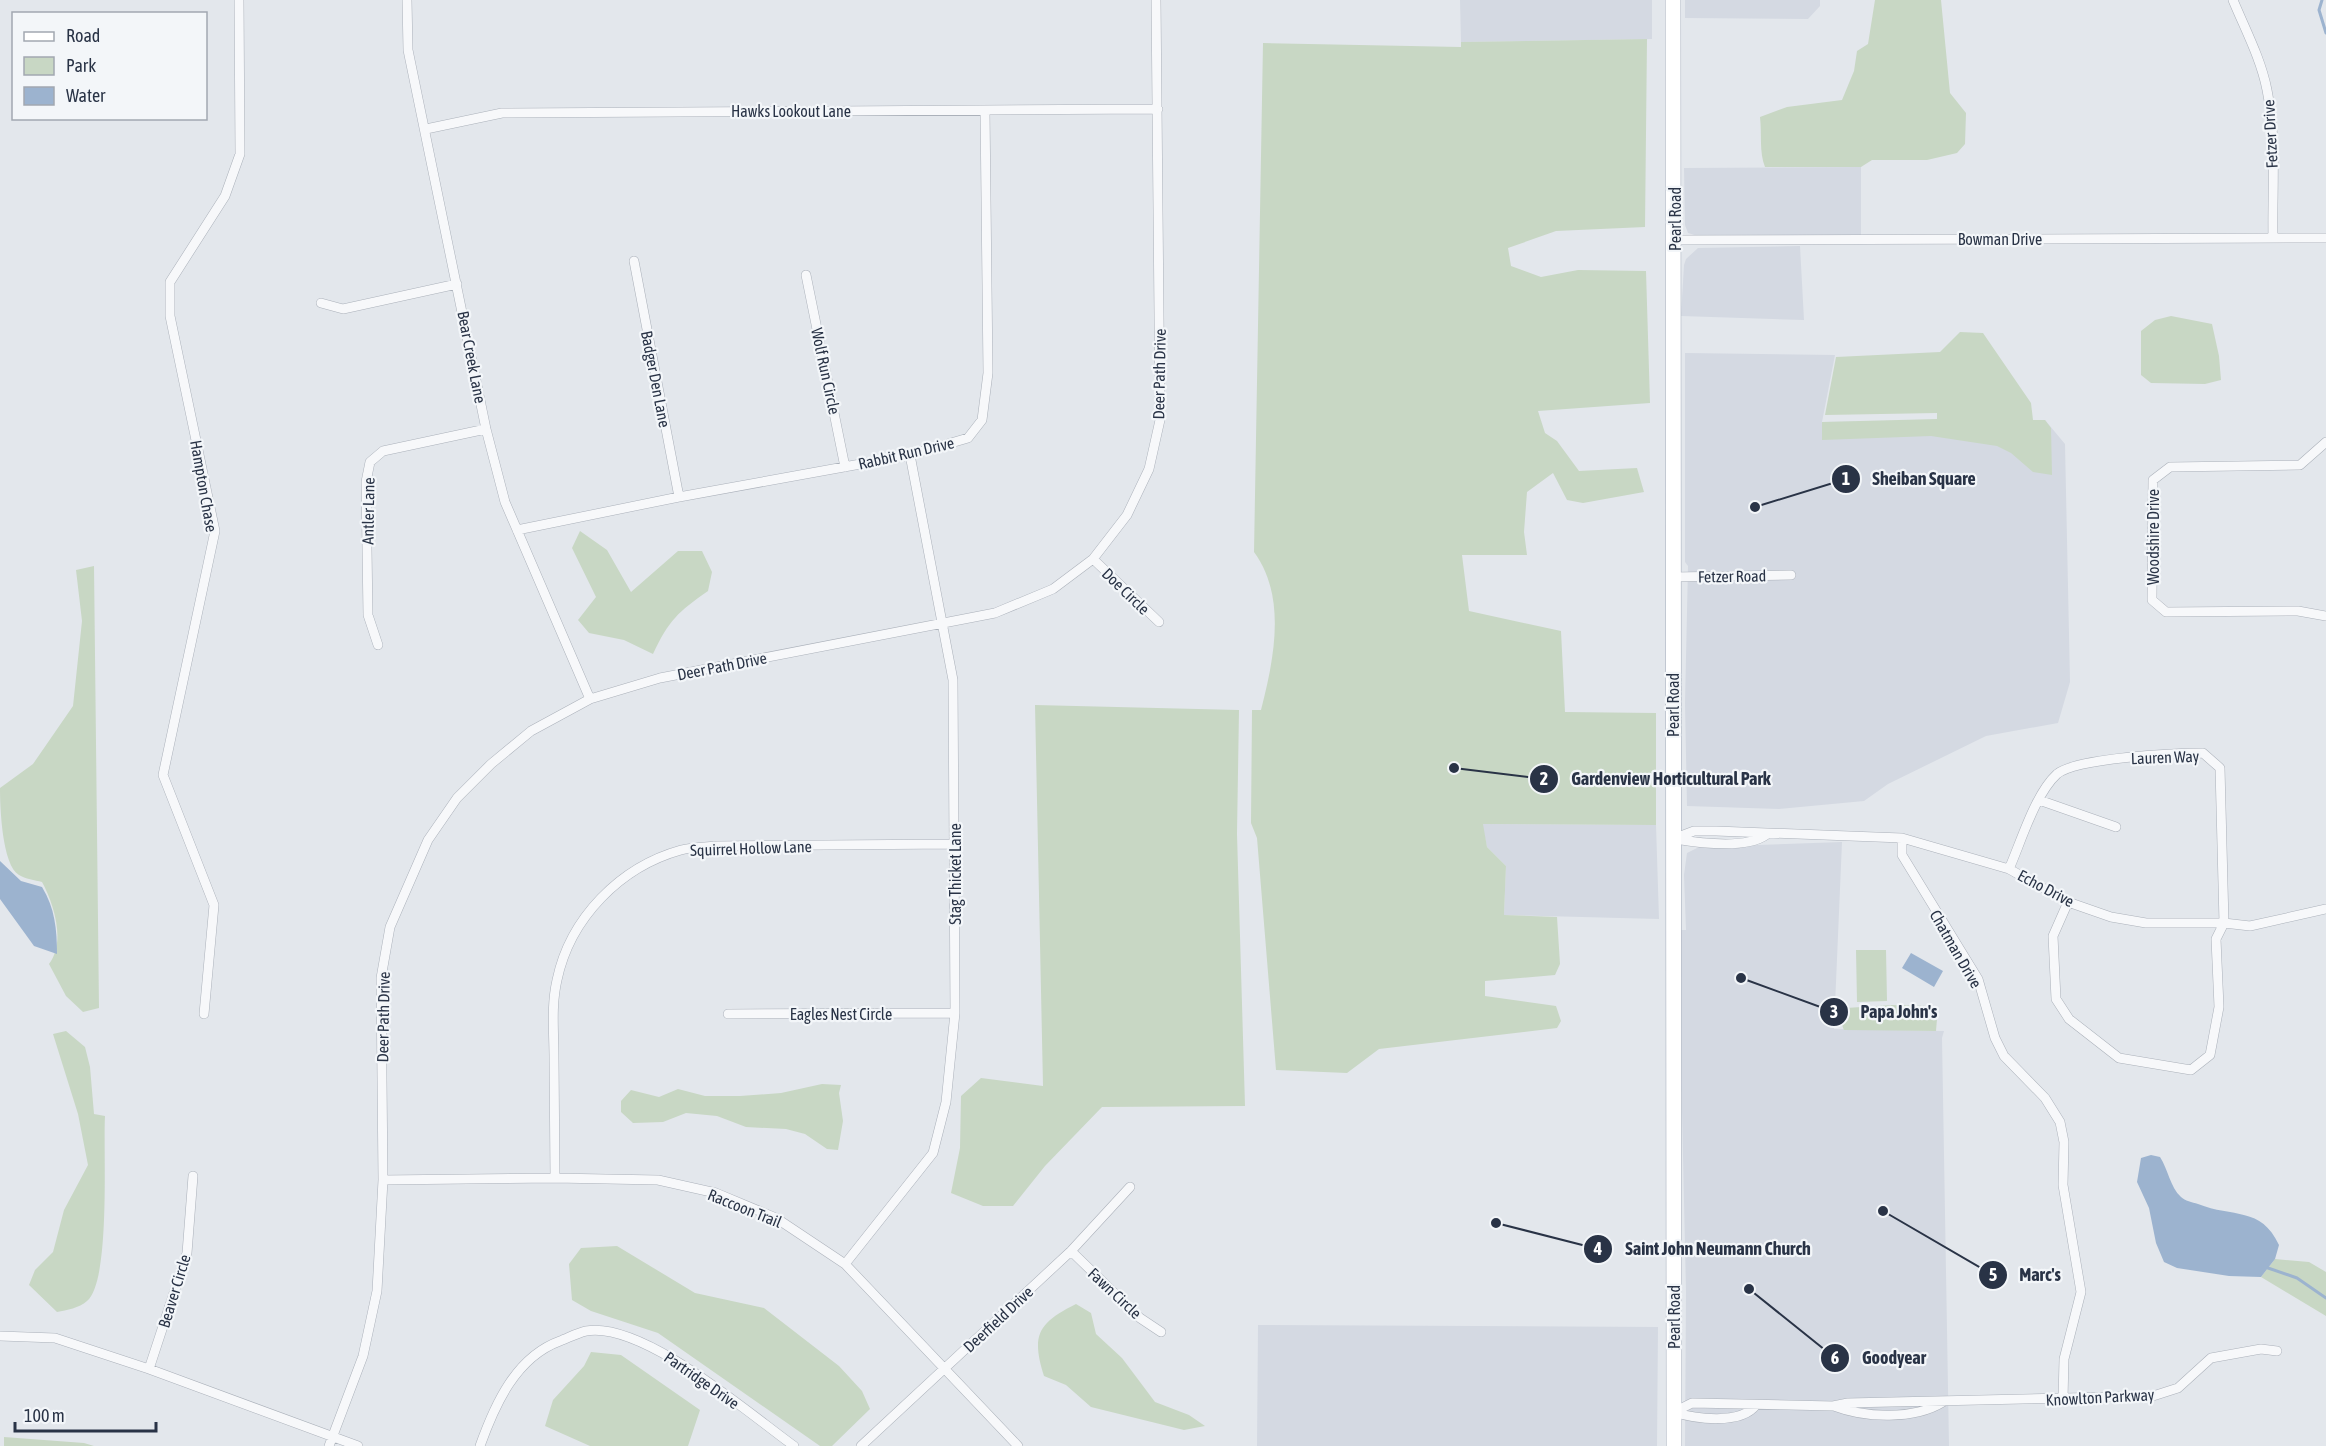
<svg xmlns="http://www.w3.org/2000/svg" width="2326" height="1446" viewBox="0 0 2326 1446" font-family="'Asap Condensed',sans-serif">
<style>
.built{fill:#d4d9e2}
.green{fill:#c8d7c4}
.water{fill:#9cb3cf}
.lines{fill:none;stroke-linecap:round;stroke-linejoin:round}
.stream{stroke:#9cb3cf;stroke-width:3}
.street-casing{stroke:#abb1ba;stroke-width:10}
.primary-casing{stroke:#a1aab9;stroke-width:16}
.street{stroke:#f7f8fa;stroke-width:9}
.primary{stroke:#fff;stroke-width:15}
.labels{text-anchor:middle;stroke-width:4.5;stroke-linejoin:round;paint-order:stroke}
.street-label{font-size:16px;fill:#293346;stroke:#f3f6f9}
.leader{fill:none;stroke:#293346;stroke-width:2}
.callout-dot{fill:#293346;stroke:#f3f6f9;stroke-width:2}
.mark-label{font-size:18px;text-anchor:middle;font-weight:bold;fill:#fff}
.callout-label{font-size:18px;text-anchor:middle;font-weight:bold;fill:#293346;stroke:#f3f6f9;stroke-width:4.5;stroke-linejoin:round;paint-order:stroke}
</style>
<rect width="100%" height="100%" fill="#e3e7ec"/>
<path class="built" d="M 1460,0 L 1652,0 L 1652,39 L 1461,42 Z
M 1685,0 L 1820,0 L 1820,6 L 1808,19 L 1685,18 Z
M 1861,167 L 1861,235 L 1701,237 L 1688,233 L 1685,225 L 1684,168 Z
M 1800,246 L 1804,320 L 1681,316 L 1684,265 L 1686,259 L 1698,248 Z
M 1685,353 L 1835,355 L 1822,422 L 2045,420 L 2065,444 L 2070,682 L 2058,723 L 1986,736 L 1888,784 L 1864,801 L 1779,809 L 1687,806 L 1685,703 L 1688,566 L 1685,562 Z
M 1482,824 L 1656,825 L 1659,919 L 1504,915 L 1506,866 L 1487,847 Z
M 1842,842 L 1834,1029 L 1944,1031 L 1942,1038 L 1949,1446 L 1685,1446 L 1686,1291 L 1678,930 L 1686,930 L 1684,875 L 1687,853 L 1699,847 Z
M 1258,1325 L 1658,1327 L 1657,1446 L 1257,1446 Z"/>
<path class="green" d="M 1875,0 L 1941,0 L 1950,93 L 1966,113 L 1965,144 L 1957,153 L 1927,160 L 1872,160 L 1861,167 L 1765,167 C 1759,152 1762,134 1760,117 L 1787,107 L 1842,100 L 1854,71 L 1857,51 L 1868,44 Z
M 1647,39 L 1645,227 L 1556,231 L 1508,248 L 1511,266 L 1541,277 L 1578,270 L 1646,271 L 1650,403 L 1538,411 L 1545,433 L 1557,441 L 1579,471 L 1637,468 L 1644,492 L 1583,503 L 1567,500 L 1553,473 L 1527,492 L 1524,532 L 1527,555 L 1462,555 L 1469,611 L 1561,631 L 1565,712 L 1656,713 L 1656,825 L 1483,824 L 1487,847 L 1506,866 L 1504,915 L 1557,917 L 1560,964 L 1555,975 L 1485,981 L 1485,996 L 1556,1006 L 1561,1021 L 1557,1028 L 1379,1049 L 1347,1073 L 1276,1070 L 1257,838 L 1251,823 L 1252,710 L 1261,710 C 1274,659 1287,597 1254,552 L 1263,43 L 1461,47 L 1461,42 Z
M 2171,316 L 2212,324 L 2219,356 L 2221,380 L 2205,384 L 2151,383 L 2141,375 L 2141,331 L 2155,320 Z
M 1960,332 L 1983,333 L 2031,403 L 2033,420 L 2045,420 L 2051,428 L 2052,475 L 2033,472 L 2011,453 L 1997,446 L 1931,436 L 1822,440 L 1822,422 L 1937,419 L 1937,413 L 1825,415 L 1836,357 L 1940,352 Z
M 580,531 L 607,550 L 631,592 L 678,551 L 702,551 L 712,572 L 708,591 C 678,612 669,620 653,654 L 624,640 L 589,633 L 578,620 L 596,597 L 572,548 Z
M 94,566 L 99,1008 L 83,1012 L 66,996 L 49,964 C 66,942 54,904 42,882 C 35,880 25,879 19,875 C 2,865 0,807 0,788 L 33,764 L 73,706 L 82,621 L 76,570 Z
M 1035,705 L 1239,710 L 1237,834 L 1245,1106 L 1102,1107 L 1045,1166 L 1013,1206 L 983,1206 L 951,1193 L 960,1148 L 961,1096 L 981,1078 L 1043,1086 Z
M 1856,950 L 1886,950 L 1887,1001 L 1857,1002 Z
M 1892,1005 L 1930,1006 L 1937,1019 L 1936,1031 L 1844,1030 C 1840,1022 1842,1015 1846,1008 Z
M 66,1031 L 85,1047 L 90,1067 L 94,1114 L 105,1116 C 103,1151 111,1281 87,1301 C 79,1308 67,1310 57,1312 L 29,1285 L 35,1270 L 53,1252 L 64,1210 L 88,1165 L 78,1114 L 53,1034 Z
M 822,1084 L 841,1085 L 839,1093 L 843,1121 L 838,1150 L 827,1149 L 805,1134 L 786,1129 L 746,1127 L 717,1116 L 686,1113 L 663,1122 L 633,1123 L 621,1112 L 621,1101 L 631,1090 L 659,1097 L 678,1089 L 705,1096 L 740,1096 L 781,1093 Z
M 617,1246 L 695,1293 L 764,1308 L 839,1366 L 862,1391 L 870,1409 L 832,1446 L 820,1446 L 658,1333 L 591,1311 L 572,1300 L 569,1264 L 581,1248 Z
M 2275,1259 L 2309,1262 L 2326,1272 L 2326,1316 L 2261,1277 Z
M 1076,1304 L 1091,1313 L 1096,1334 L 1122,1358 L 1155,1402 L 1189,1415 L 1205,1426 L 1184,1430 L 1091,1407 L 1066,1385 L 1044,1376 C 1031,1335 1038,1323 1076,1304 Z
M 591,1352 L 621,1355 L 700,1410 L 688,1446 L 590,1446 L 545,1426 L 553,1400 L 584,1366 Z
M 4,1437 L 84,1443 L 94,1446 L 4,1446 Z"/>
<path class="water" d="M 0,861 L 21,881 L 42,887 C 55,908 57,930 57,954 L 34,946 L 0,899 Z
M 1911,953 L 1943,971 L 1934,987 L 1902,968 Z
M 2151,1155 L 2160,1157 C 2168,1169 2170,1187 2181,1197 C 2185,1201 2192,1202 2198,1204 C 2233,1218 2261,1206 2279,1245 L 2275,1259 L 2261,1277 L 2229,1276 L 2177,1268 L 2164,1262 L 2156,1243 L 2149,1208 L 2137,1182 L 2141,1158 Z"/>
<g class="lines">
<path class="stream" d="M 2322,0 L 2319,10 L 2326,33
M 2268,1268 L 2297,1278 L 2326,1298"/>
<g class="street-casing">
<path id="street" d="M 407,0 L 408,50 L 486,429 L 505,502 L 590,699
M 2233,0 C 2245,29 2261,59 2267,90 C 2277,138 2272,190 2273,238
M 426,129 L 502,113 L 1158,109
M 1675,240 L 2326,238
M 634,261 L 679,497
M 806,275 L 845,467
M 321,303 L 343,309 L 457,284
M 2326,442 L 2300,465 L 2170,467 L 2153,480 L 2152,600 L 2166,612 L 2298,611 L 2326,616
M 517,530 L 679,497 L 910,455 L 968,438 L 982,420 L 988,373 L 985,111
M 1093,559 L 1159,622
M 1673,577 L 1791,575
M 378,645 L 368,615 L 366,482 L 370,462 L 383,451 L 486,429
M 2039,800 L 2116,827
M 1902,838 L 1902,855 L 1978,979 L 1995,1038 L 2004,1056 L 2045,1098 L 2060,1122 L 2064,1142 L 2063,1185 L 2081,1292 L 2064,1359 L 2063,1399
M 1673,839 L 1694,831 L 1716,831 L 1902,838 L 2009,869 L 2068,902 L 2111,917 L 2146,923 L 2224,923 L 2250,926 L 2326,909
M 1675,839 C 1699,843 1746,849 1766,835
M 2009,869 C 2021,842 2035,794 2057,774 C 2076,758 2175,753 2203,753 L 2220,768 L 2224,923 L 2216,939 L 2219,1007 L 2210,1055 L 2191,1070 L 2119,1058 L 2069,1019 L 2056,999 L 2053,936 L 2068,902
M 204,1014 L 214,905 L 163,775 L 215,531 L 170,316 L 170,282 L 225,196 L 240,154 L 239,0
M 728,1014 L 955,1013
M 555,1178 C 555,1138 554,1098 554,1058 C 554,1032 551,1006 557,980 C 570,918 620,867 681,850 C 692,847 705,847 717,846 L 955,844
M 383,1180 L 555,1178 L 658,1180 L 716,1193 L 776,1218 L 845,1264 L 1018,1446
M 1071,1251 L 1140,1318 L 1161,1332
M 845,1264 L 933,1153 L 946,1102 L 955,1013 L 953,680 L 910,455
M 0,1336 L 55,1338 L 149,1369 L 358,1446
M 149,1369 L 187,1253 L 193,1176
M 1834,1406 C 1865,1418 1914,1420 1943,1402
M 1674,1412 L 1692,1403 L 1833,1406 L 1848,1403 L 2153,1396 L 2178,1388 L 2211,1358 L 2261,1349 L 2277,1351
M 1674,1412 C 1695,1419 1741,1425 1756,1405
M 329,1446 L 363,1356 L 377,1291 L 383,1180 L 381,978 L 390,927 L 428,840 L 457,798 L 491,764 L 531,731 L 590,699 L 660,678 L 995,613 L 1053,589 L 1093,559 L 1127,515 L 1149,469 L 1160,420 L 1156,0
M 480,1446 C 495,1404 516,1357 560,1341 C 568,1338 577,1333 586,1331 C 643,1321 748,1413 794,1446
M 861,1446 L 1071,1251 L 1130,1187"/>
</g>
<g class="primary-casing">
<path id="primary" d="M 1673,0 L 1674,1446"/>
</g>
<use href="#street" class="street"/>
<use href="#primary" class="primary"/>
</g>
<g class="labels">
<g class="street-label">
<text x="791" y="117">Hawks Lookout Lane</text>
<text transform="translate(2270 134) rotate(-93)" y="6">Fetzer Drive</text>
<text transform="translate(1675 219) rotate(-90)" y="6">Pearl Road</text>
<text x="2000" y="245">Bowman Drive</text>
<text transform="translate(472 357) rotate(79)" y="6">Bear Creek Lane</text>
<text transform="translate(826 371) rotate(78)" y="6">Wolf Run Circle</text>
<text transform="translate(1159 374) rotate(-89)" y="6">Deer Path Drive</text>
<text transform="translate(656 379) rotate(79)" y="6">Badger Den Lane</text>
<text transform="translate(906 453) rotate(-13)" y="6">Rabbit Run Drive</text>
<text transform="translate(204 486) rotate(80)" y="6">Hampton Chase</text>
<text transform="translate(368 511) rotate(-89)" y="6">Antler Lane</text>
<text transform="translate(2153 537) rotate(-90)" y="6">Woodshire Drive</text>
<text transform="translate(1732 576) rotate(-1)" y="6">Fetzer Road</text>
<text transform="translate(1126 591) rotate(44)" y="6">Doe Circle</text>
<text transform="translate(722 666) rotate(-11)" y="6">Deer Path Drive</text>
<text transform="translate(1673 705) rotate(-90)" y="6">Pearl Road</text>
<text transform="translate(2165 757) rotate(-2)" y="6">Lauren Way</text>
<text transform="translate(751 848) rotate(-2)" y="6">Squirrel Hollow Lane</text>
<text transform="translate(955 874) rotate(-90)" y="6">Stag Thicket Lane</text>
<text transform="translate(2046 888) rotate(28)" y="6">Echo Drive</text>
<text transform="translate(1956 949) rotate(60)" y="6">Chatman Drive</text>
<text x="841" y="1020">Eagles Nest Circle</text>
<text transform="translate(383 1017) rotate(-89)" y="6">Deer Path Drive</text>
<text transform="translate(745 1208) rotate(22)" y="6">Raccoon Trail</text>
<text transform="translate(174 1291) rotate(-73)" y="6">Beaver Circle</text>
<text transform="translate(1115 1293) rotate(43)" y="6">Fawn Circle</text>
<text transform="translate(1674 1317) rotate(-90)" y="6">Pearl Road</text>
<text transform="translate(998 1319) rotate(-43)" y="6">Deerfield Drive</text>
<text transform="translate(702 1380) rotate(35)" y="6">Partridge Drive</text>
<text transform="translate(2100 1397) rotate(-3)" y="6">Knowlton Parkway</text>
</g>
</g>
<path class="leader" d="M1755 507L1846 479M1454 768L1544 779M1741 978L1834 1012M1496 1223L1598 1249M1883 1211L1993 1275M1749 1289L1835 1358"/>
<g class="callout-dot">
<circle cx="1755" cy="507" r="6"/>
<circle cx="1454" cy="768" r="6"/>
<circle cx="1741" cy="978" r="6"/>
<circle cx="1496" cy="1223" r="6"/>
<circle cx="1883" cy="1211" r="6"/>
<circle cx="1749" cy="1289" r="6"/>
<circle cx="1846" cy="479" r="15"/>
<circle cx="1544" cy="779" r="15"/>
<circle cx="1834" cy="1012" r="15"/>
<circle cx="1598" cy="1249" r="15"/>
<circle cx="1993" cy="1275" r="15"/>
<circle cx="1835" cy="1358" r="15"/>
</g>
<g class="mark-label">
<text x="1846" y="485">1</text>
<text x="1544" y="785">2</text>
<text x="1834" y="1018">3</text>
<text x="1598" y="1255">4</text>
<text x="1993" y="1281">5</text>
<text x="1835" y="1364">6</text>
</g>
<g class="callout-label">
<text x="1924" y="485">Sheiban Square</text>
<text x="1671" y="785">Gardenview Horticultural Park</text>
<text x="1899" y="1018">Papa John's</text>
<text x="1718" y="1255">Saint John Neumann Church</text>
<text x="2040" y="1281">Marc's</text>
<text x="1894" y="1364">Goodyear</text>
</g>
<rect x="12" y="12" width="195" height="108" fill="#f3f6f9" stroke="#a2a8b1" stroke-width="1.5"/>
<rect x="24" y="32" width="30" height="9" fill="#ffffff" stroke="#a2a8b1" stroke-width="1.5"/>
<text x="66" y="42" font-size="18" fill="#293346">Road</text>
<rect x="24" y="57" width="30" height="18" fill="#c8d7c4" stroke="#a2a8b1" stroke-width="1.5"/>
<text x="66" y="72" font-size="18" fill="#293346">Park</text>
<rect x="24" y="87" width="30" height="18" fill="#9cb3cf" stroke="#a2a8b1" stroke-width="1.5"/>
<text x="66" y="102" font-size="18" fill="#293346">Water</text>
<path d="M15 1422v9h141v-9" fill="none" stroke="#293346" stroke-width="3"/>
<text x="24" y="1422" font-size="18" fill="#293346" stroke="#f3f6f9" stroke-width="4.5" paint-order="stroke">100 m</text>
</svg>
